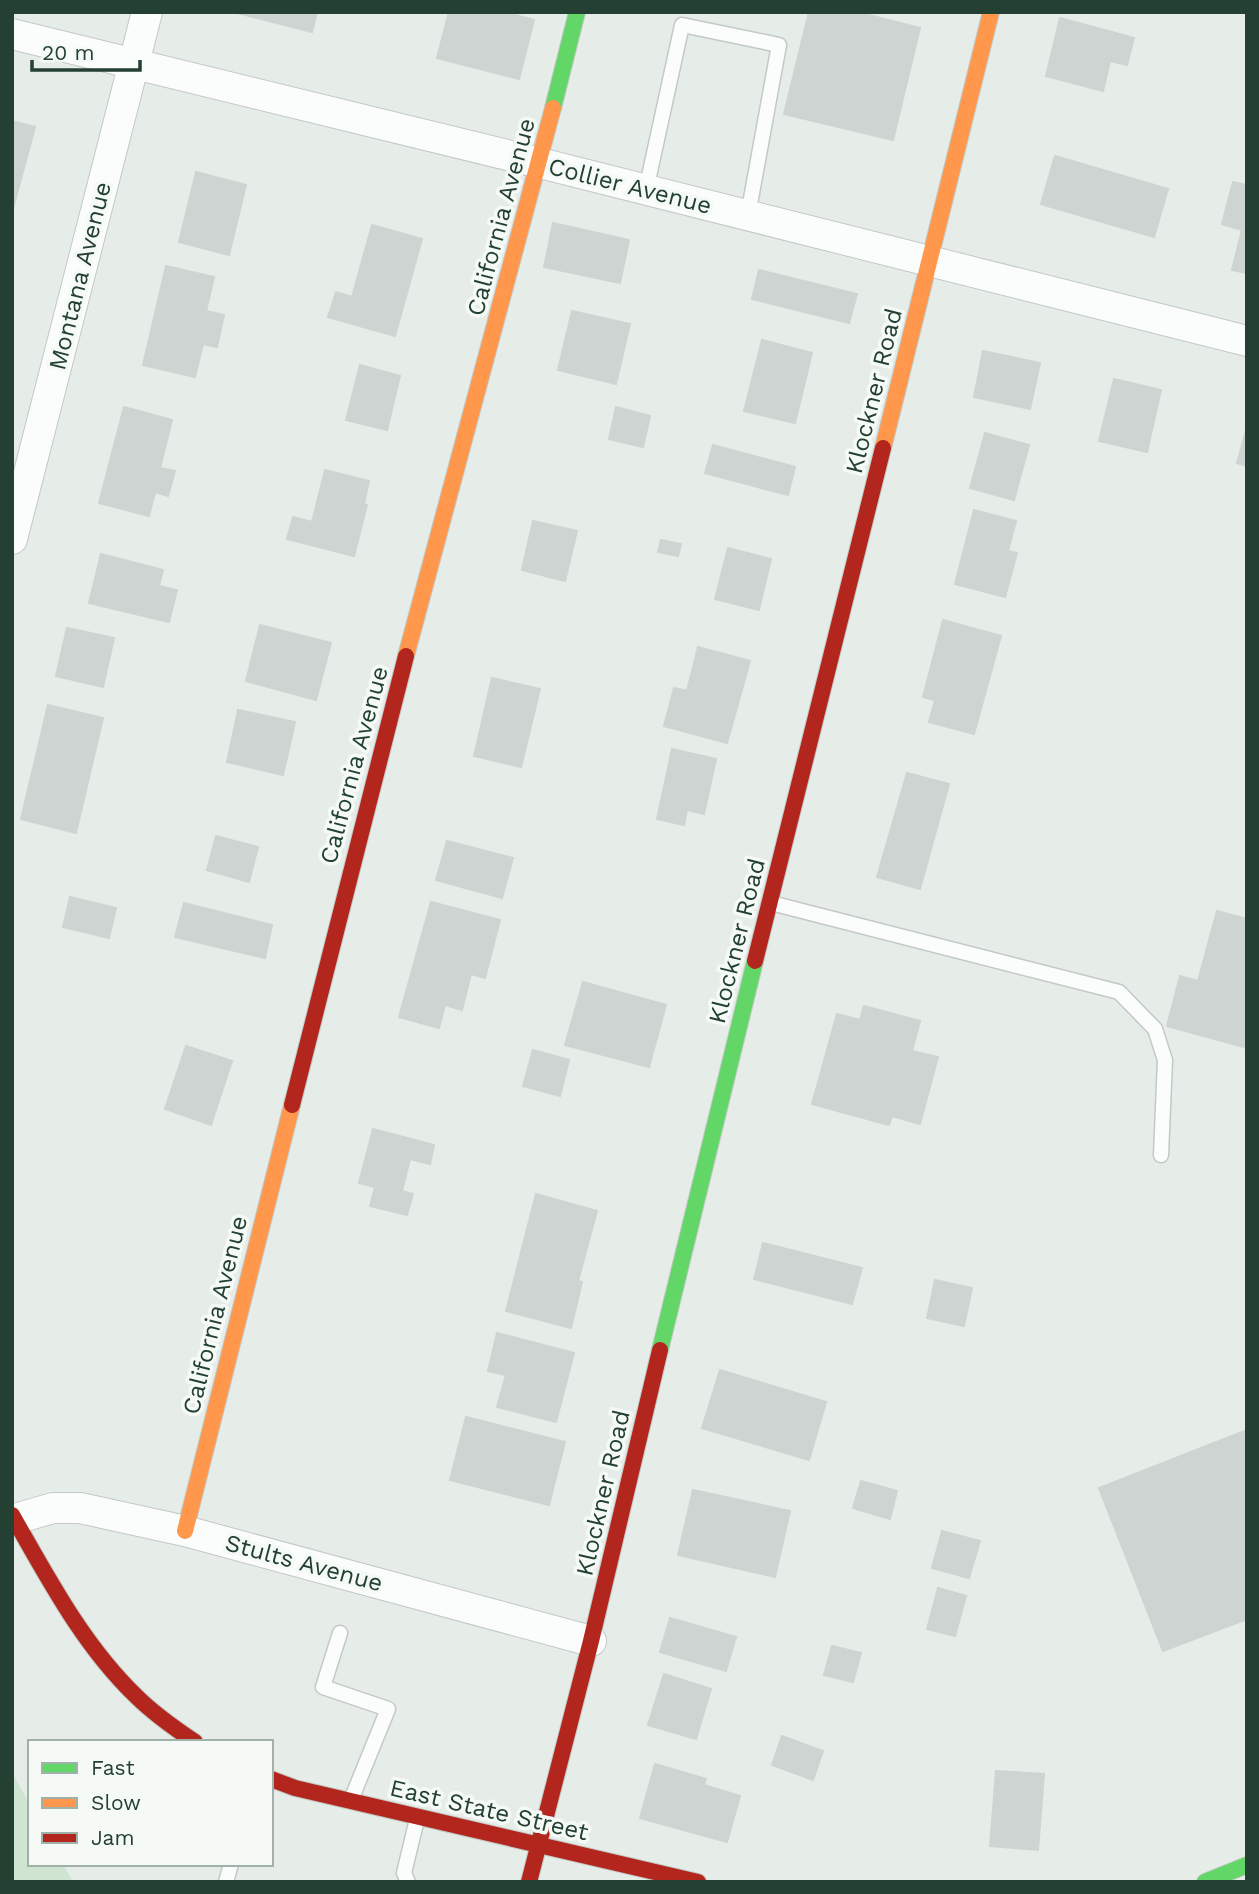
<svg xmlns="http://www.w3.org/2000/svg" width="1259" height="1894" viewBox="0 0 1259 1894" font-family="'Work Sans',sans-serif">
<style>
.green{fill:#cfe5d2}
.building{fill:#ced4d1;stroke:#cfd4d1;stroke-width:2}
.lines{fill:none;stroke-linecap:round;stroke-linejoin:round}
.lane-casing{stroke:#c3c9c5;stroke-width:17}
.street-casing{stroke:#c3c9c5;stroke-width:32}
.fast-casing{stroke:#c2c9c5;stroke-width:18}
.slow-casing{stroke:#c2c9c5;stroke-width:18}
.jam-casing{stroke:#c2c9c5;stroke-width:18}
.lane{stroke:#fbfcfc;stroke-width:14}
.street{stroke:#fbfcfc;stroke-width:30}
.fast{stroke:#63d668;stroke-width:16}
.slow{stroke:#ff974d;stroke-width:16}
.jam{stroke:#b3261e;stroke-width:16}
.labels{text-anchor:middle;stroke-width:7;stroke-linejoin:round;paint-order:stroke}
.street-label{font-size:24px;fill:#234033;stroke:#f5faf6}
</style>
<rect width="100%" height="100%" fill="#e6ece8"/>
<path class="green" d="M 12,1773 L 30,1804 L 30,1864 L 63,1864 L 73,1882 L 12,1882 Z"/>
<path class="building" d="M 233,12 L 317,12 L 312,32 Z
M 449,12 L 504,12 L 534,20 L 519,79 L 437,58 Z
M 809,12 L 824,16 L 824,12 L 857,12 L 920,28 L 893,140 L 784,114 Z
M 1060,18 L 1134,38 L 1127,65 L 1110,61 L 1103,91 L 1046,76 Z
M 12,121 L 35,127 L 12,212 Z
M 1055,156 L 1168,189 L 1154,237 L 1041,204 Z
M 196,172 L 246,185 L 229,255 L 179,242 Z
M 1233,182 L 1247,185 L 1247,273 L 1232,270 L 1242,230 L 1222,224 Z
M 553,223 L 629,240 L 620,283 L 544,267 Z
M 372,225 L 422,239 L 395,336 L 328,317 L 336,292 L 352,297 Z
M 166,266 L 214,277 L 206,311 L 224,315 L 217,347 L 203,344 L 195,377 L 143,365 Z
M 759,270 L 857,294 L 849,323 L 752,299 Z
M 572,311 L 630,324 L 616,384 L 558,370 Z
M 762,340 L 812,353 L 795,423 L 744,411 Z
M 983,351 L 1040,363 L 1030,409 L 974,397 Z
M 360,365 L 400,376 L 387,430 L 346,420 Z
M 1114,379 L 1161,390 L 1147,452 L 1099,441 Z
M 124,407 L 172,420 L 160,468 L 175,471 L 168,496 L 155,492 L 149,516 L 99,503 Z
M 616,407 L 650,416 L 643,447 L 609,439 Z
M 1247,427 L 1247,466 L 1237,463 Z
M 985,433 L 1029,445 L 1014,500 L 970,488 Z
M 713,445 L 795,467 L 788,495 L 705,473 Z
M 325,470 L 369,481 L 364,504 L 367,505 L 354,556 L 287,539 L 293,517 L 312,522 Z
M 974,510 L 1016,521 L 1008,551 L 1017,553 L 1005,597 L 955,584 Z
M 533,521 L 577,531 L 565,581 L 522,570 Z
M 661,540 L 681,544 L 678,556 L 658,552 Z
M 728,548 L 771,559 L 759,610 L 715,599 Z
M 101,554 L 163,570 L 159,586 L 177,590 L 169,622 L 89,603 Z
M 943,620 L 1001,636 L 974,734 L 929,722 L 935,700 L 923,697 Z
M 260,625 L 331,643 L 316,700 L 246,681 Z
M 67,628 L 114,638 L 103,687 L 56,676 Z
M 698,647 L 750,661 L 727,743 L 664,726 L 674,688 L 687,691 Z
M 492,678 L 540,689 L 521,767 L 474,756 Z
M 48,705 L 103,718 L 76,833 L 21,819 Z
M 238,710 L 295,722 L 283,775 L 227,762 Z
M 672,749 L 716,759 L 704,814 L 687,810 L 684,825 L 657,819 Z
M 907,773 L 949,784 L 920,889 L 877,877 Z
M 216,836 L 258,847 L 249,882 L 207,870 Z
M 447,841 L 513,858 L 502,898 L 436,880 Z
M 70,897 L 116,908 L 109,938 L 63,927 Z
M 431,902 L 500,920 L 485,978 L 471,974 L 462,1010 L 445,1005 L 439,1028 L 399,1017 Z
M 184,903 L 272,925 L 265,958 L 175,937 Z
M 1217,911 L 1247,919 L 1247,1048 L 1167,1026 L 1180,976 L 1198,981 Z
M 583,982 L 666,1005 L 649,1067 L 565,1045 Z
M 864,1006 L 920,1021 L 912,1051 L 938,1057 L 920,1124 L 892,1116 L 889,1125 L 812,1104 L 837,1014 L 860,1020 Z
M 186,1046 L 232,1061 L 211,1125 L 165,1109 Z
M 533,1050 L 569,1060 L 560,1096 L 523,1086 Z
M 373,1129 L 434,1145 L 430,1164 L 410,1159 L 402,1191 L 413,1194 L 407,1215 L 370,1206 L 375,1187 L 359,1183 Z
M 536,1194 L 597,1211 L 578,1281 L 582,1282 L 571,1328 L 506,1311 Z
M 763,1243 L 862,1268 L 852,1304 L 754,1279 Z
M 935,1280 L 972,1288 L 964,1326 L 927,1318 Z
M 497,1333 L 574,1353 L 556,1422 L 497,1407 L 506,1375 L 488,1371 Z
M 720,1370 L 826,1402 L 809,1460 L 702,1428 Z
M 466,1417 L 565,1442 L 549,1505 L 450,1480 Z
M 1247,1430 L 1247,1619 L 1163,1651 L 1099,1488 Z
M 861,1481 L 897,1491 L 890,1519 L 853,1508 Z
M 693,1490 L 790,1511 L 775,1577 L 678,1555 Z
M 942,1531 L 980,1541 L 969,1578 L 932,1568 Z
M 938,1588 L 966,1596 L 955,1636 L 927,1629 Z
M 670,1618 L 736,1637 L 726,1671 L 660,1652 Z
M 832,1646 L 861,1653 L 853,1682 L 824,1675 Z
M 664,1674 L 711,1689 L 696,1739 L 648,1725 Z
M 782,1736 L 823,1751 L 813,1780 L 772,1765 Z
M 655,1764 L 706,1779 L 704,1785 L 740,1796 L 727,1842 L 640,1818 Z
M 996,1771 L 1044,1774 L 1038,1850 L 990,1846 Z"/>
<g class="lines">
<g class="lane-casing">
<path id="lane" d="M 646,190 L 682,25 L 779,45 L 748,215
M 771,903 L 1119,992 L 1155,1029 L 1165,1060 L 1161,1155
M 340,1633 L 323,1687 L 388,1709 L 351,1800
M 226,1882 L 231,1864
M 408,1882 L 404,1873 L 417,1819"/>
</g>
<g class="street-casing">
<path id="street" d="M 12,34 L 540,163 L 1247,341
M 12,539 L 147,12
M 15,1519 L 53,1508 L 80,1508 L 185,1531 L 591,1641"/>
</g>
<g class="fast-casing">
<path id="fast" d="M 553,108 L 577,12
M 660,1350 L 755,961
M 1205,1882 L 1247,1865"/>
</g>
<g class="slow-casing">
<path id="slow" d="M 883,448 L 991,12
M 406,656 L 553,108
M 185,1531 L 292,1105"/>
</g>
<g class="jam-casing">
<path id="jam" d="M 755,961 L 883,448
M 292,1105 L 406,656
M 12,1515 C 48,1578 83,1645 136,1696 C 154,1714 174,1728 195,1742
M 271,1779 L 295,1788 L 698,1882
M 529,1882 L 591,1641 L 660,1350"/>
</g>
<use href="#lane" class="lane"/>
<use href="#street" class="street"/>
<use href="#fast" class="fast"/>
<use href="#slow" class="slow"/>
<use href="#jam" class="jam"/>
</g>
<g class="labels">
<g class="street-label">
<text transform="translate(630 186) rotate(14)" y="8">Collier Avenue</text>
<text transform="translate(501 217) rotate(-75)" y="8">California Avenue</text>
<text transform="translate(80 276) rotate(-76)" y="8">Montana Avenue</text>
<text transform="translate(874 391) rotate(-76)" y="8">Klockner Road</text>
<text transform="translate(354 765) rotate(-75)" y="8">California Avenue</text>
<text transform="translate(737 941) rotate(-76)" y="8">Klockner Road</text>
<text transform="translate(215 1315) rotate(-76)" y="8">California Avenue</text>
<text transform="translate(603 1493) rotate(-77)" y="8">Klockner Road</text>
<text transform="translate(304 1563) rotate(15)" y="8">Stults Avenue</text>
<text transform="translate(489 1810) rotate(13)" y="8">East State Street</text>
</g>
</g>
<rect width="1259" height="1894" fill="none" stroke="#234033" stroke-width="28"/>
<rect x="28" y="1740" width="245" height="126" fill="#f5faf6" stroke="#a1b0a8" stroke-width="2"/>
<rect x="42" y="1763" width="35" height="10" fill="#63d668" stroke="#a1b0a8" stroke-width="2"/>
<text x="91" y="1775" font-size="21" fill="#234033">Fast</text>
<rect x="42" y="1798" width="35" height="10" fill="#ff974d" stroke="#a1b0a8" stroke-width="2"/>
<text x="91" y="1810" font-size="21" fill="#234033">Slow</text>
<rect x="42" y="1833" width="35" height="10" fill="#b3261e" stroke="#a1b0a8" stroke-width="2"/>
<text x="91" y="1845" font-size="21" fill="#234033">Jam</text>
<path d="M32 60v10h108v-10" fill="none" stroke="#234033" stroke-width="3.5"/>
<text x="42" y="60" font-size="21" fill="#234033" stroke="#f5faf6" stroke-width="5" paint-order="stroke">20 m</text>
</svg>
